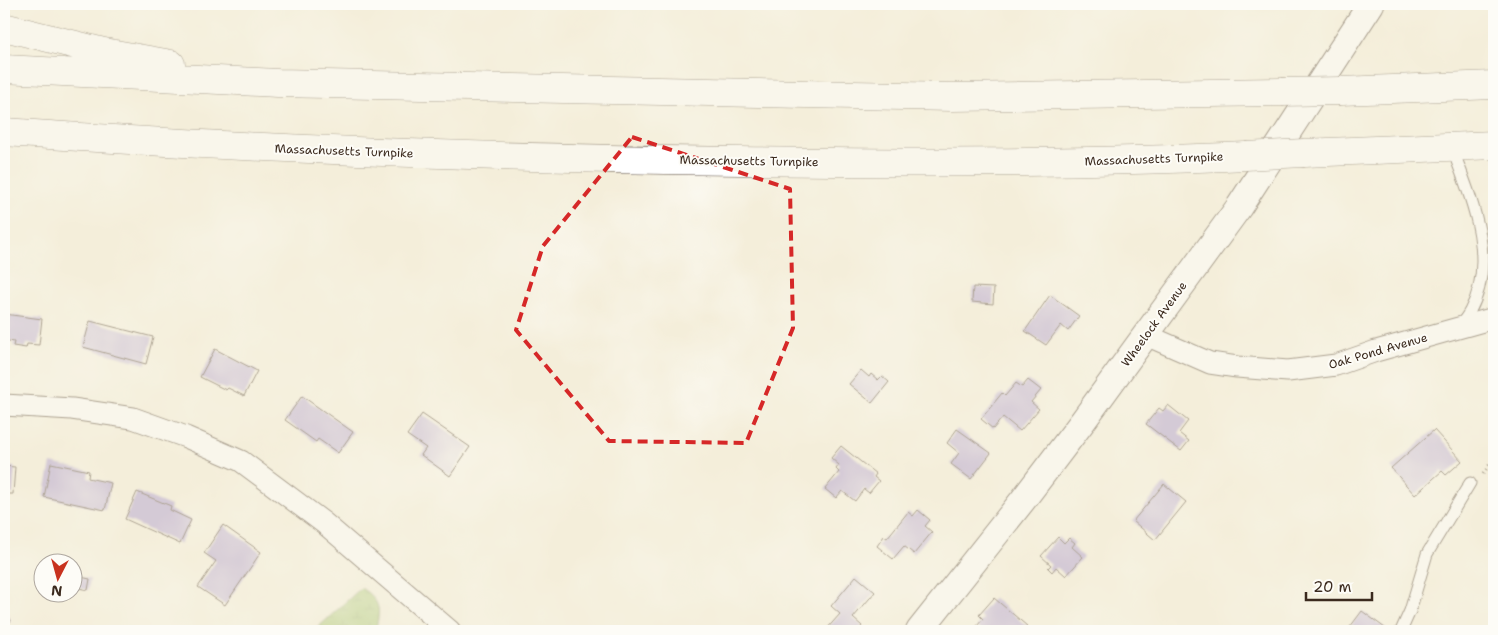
<svg xmlns="http://www.w3.org/2000/svg" width="1498" height="635" viewBox="0 0 1498 635" font-family="'Shantell Sans',sans-serif">
<style>
.wetland{fill:url(#wetland-marsh);stroke:#707846}
.building{fill:#ae9dd0}
.lines{fill:none;stroke-linecap:round;stroke-linejoin:round}
.service-casing{stroke:#57473a;stroke-width:13}
.minor-casing{stroke:#57473a;stroke-width:23}
.tertiary-casing{stroke:#57473a;stroke-width:28}
.motorway-casing{stroke:#57473a;stroke-width:29}
.path{stroke:#57473a;stroke-width:3;stroke-dasharray:1 4;stroke-linecap:butt}
.service{stroke:#fff;stroke-width:11}
.minor{stroke:#fff;stroke-width:21}
.tertiary{stroke:#fff;stroke-width:26}
.motorway{stroke:#fff;stroke-width:28}
.motorway-bridge-casing{stroke:#57473a;stroke-width:29;stroke-linecap:butt}
.motorway-bridge{stroke:#fff;stroke-width:28}
.marked{fill:none;stroke:#d62828;stroke-width:4;stroke-dasharray:10 6;stroke-linejoin:round}
.labels{text-anchor:middle;stroke-width:4;stroke-linejoin:round;paint-order:stroke}
.street-label{font-size:12px;fill:#3b2a1e;stroke:#fdfcf7}
</style>
<defs>
<pattern id="wetland-marsh" width="20" height="14" patternUnits="userSpaceOnUse" patternTransform="scale(1.25)"><rect width="20" height="14" fill="#a4c56d"/><path d="M1 5h8M5 5V1M11 12h8M15 12V8" fill="none" stroke="#8ea95e"/></pattern>
</defs>
<rect width="100%" height="100%" fill="#fdfcf7"/>
<filter id="ink" filterUnits="userSpaceOnUse"><feTurbulence type="fractalNoise" baseFrequency=".02" numOctaves="2"/><feDisplacementMap in="SourceGraphic" scale="10" xChannelSelector="R" yChannelSelector="G"/><feConvolveMatrix kernelMatrix="1 2 1 2 8 2 1 2 1" color-interpolation-filters="sRGB"/></filter>
<filter id="wash" filterUnits="userSpaceOnUse"><feTurbulence type="fractalNoise" baseFrequency=".0096" numOctaves="4" result="noise"/><feDisplacementMap in="SourceGraphic" scale="20" xChannelSelector="R" yChannelSelector="G"/><feGaussianBlur stdDeviation="1.12" result="paint"/><feColorMatrix in="noise" values="0 0 0 0 0 0 0 0 0 0 0 0 0 0 0 0 0 1.4 0 .05"/><feComposite in="paint" operator="in"/></filter>
<g filter="url(#wash)">
<rect width="100%" height="100%" fill="#f4eeda"/>
<path class="wetland" d="M 361,588 C 381,601 381,610 375,631 L 314,631 Z"/>
<g id="blocks">
<path class="building" d="M 973,287 L 994,288 L 993,304 L 972,302 Z
M 1050,295 L 1079,316 L 1068,331 L 1061,325 L 1046,345 L 1025,331 Z
M 4,314 L 42,319 L 39,345 L 27,344 L 26,348 L 13,346 L 14,342 L 4,340 Z
M 90,321 L 153,337 L 146,364 L 83,347 Z
M 215,349 L 257,371 L 244,396 L 228,388 L 226,390 L 200,377 Z
M 861,370 L 869,377 L 871,374 L 878,380 L 882,376 L 889,382 L 872,403 L 849,384 Z
M 1028,380 L 1041,390 L 1031,402 L 1039,409 L 1020,431 L 1003,417 L 993,429 L 981,419 L 1002,393 L 1005,396 L 1016,383 L 1022,387 Z
M 302,396 L 353,432 L 338,453 L 318,439 L 316,442 L 285,420 Z
M 1168,405 L 1188,421 L 1179,433 L 1189,441 L 1181,451 L 1146,424 L 1159,408 L 1163,411 Z
M 422,414 L 470,447 L 450,476 L 421,455 L 426,448 L 407,435 Z
M 957,429 L 991,453 L 971,479 L 951,464 L 959,453 L 947,443 Z
M 1434,430 L 1462,461 L 1446,475 L 1442,471 L 1415,495 L 1391,468 Z
M 841,446 L 876,474 L 874,477 L 879,481 L 869,493 L 864,489 L 855,501 L 842,491 L 836,498 L 825,489 L 839,472 L 836,469 L 839,465 L 831,458 Z
M 51,463 L 89,471 L 88,478 L 111,483 L 105,510 L 44,497 Z
M 4,466 L 15,467 L 13,494 L 4,494 Z
M 1164,484 L 1186,502 L 1155,540 L 1133,521 Z
M 137,492 L 171,506 L 170,510 L 191,520 L 180,544 L 125,519 Z
M 918,510 L 930,520 L 925,526 L 932,532 L 914,554 L 904,546 L 893,559 L 877,546 L 884,536 L 887,538 L 908,512 L 913,516 Z
M 223,525 L 261,552 L 225,605 L 198,587 L 216,561 L 204,553 Z
M 1058,537 L 1064,543 L 1069,538 L 1075,543 L 1072,547 L 1083,557 L 1066,576 L 1056,567 L 1052,572 L 1048,568 L 1051,565 L 1041,556 Z
M 76,576 L 90,579 L 88,590 L 74,587 Z
M 856,576 L 875,592 L 853,618 L 862,626 L 858,631 L 825,631 L 840,614 L 831,606 Z
M 994,598 L 1027,626 L 1023,631 L 982,631 L 977,626 L 983,619 L 979,615 Z
M 4,606 L 11,621 L 4,624 Z
M 1362,611 L 1389,631 L 1347,631 Z"/>
</g>
</g>
<g filter="url(#ink)">
<use href="#blocks" fill-opacity="0" stroke="#57473a" stroke-width="1"/>
<g class="lines">
<g class="service-casing">
<path id="service" d="M 1452,148 C 1471,198 1498,259 1470,311 C 1467,317 1463,322 1459,327
M 1401,631 L 1410,611 L 1427,554 L 1470,483"/>
</g>
<g class="minor-casing">
<path id="minor" d="M 1146,335 L 1210,363 L 1237,367 L 1288,371 L 1336,365 L 1376,351 L 1494,318
M 4,405 L 72,409 L 133,418 L 186,437 L 241,461 L 324,523 L 450,631"/>
</g>
<g class="tertiary-casing">
<path id="tertiary" d="M 919,631 L 1023,500 L 1083,421 L 1239,207 L 1371,4"/>
</g>
<g class="motorway-casing">
<path id="motorway" d="M 4,27 L 104,52 L 171,64
M 4,69 L 278,83 L 952,97 L 1282,92
M 1341,91 L 1494,85
M 4,132 C 249,149 495,158 740,161 C 909,163 1078,164 1246,156
M 1304,153 L 1494,145"/>
</g>
<path class="path" d="M 1483,474 L 1494,458"/>
<use href="#service" class="service"/>
<use href="#minor" class="minor"/>
<use href="#tertiary" class="tertiary"/>
<use href="#motorway" class="motorway"/>
<g class="motorway-bridge-casing">
<path id="motorway-bridge" d="M 1282,92 L 1341,91
M 1246,156 L 1304,153"/>
</g>
<use href="#motorway-bridge" class="motorway-bridge"/>
</g>
</g>
<path d="M0 0H1498V635H0ZM 632,137 L 790,189 L 793,328 L 746,443 L 609,441 L 516,330 L 543,246 Z" fill="#f4eeda" fill-opacity=".55" fill-rule="evenodd"/>
<path class="marked" d="M 632,137 L 790,189 L 793,328 L 746,443 L 609,441 L 516,330 L 543,246 Z"/>
<g class="labels">
<g class="street-label">
<text transform="translate(344 151) rotate(2)" y="4">Massachusetts Turnpike</text>
<text transform="translate(1154 159) rotate(-2)" y="4">Massachusetts Turnpike</text>
<text transform="translate(749 161) rotate(1)" y="4">Massachusetts Turnpike</text>
<text transform="translate(1154 324) rotate(-54)" y="4">Wheelock Avenue</text>
<text transform="translate(1378 351) rotate(-16)" y="4">Oak Pond Avenue</text>
</g>
</g>
<rect width="1498" height="635" fill="none" stroke="#fdfcf7" stroke-width="20"/>
<g transform="translate(58 578) rotate(186)"><circle r="24" fill="#fdfcf7" stroke="#afa8a0"/>
<path d="M0-4L9 19L0 12L-9 19Z" fill="#c8321e"/>
<text y="-8" font-size="14" font-weight="bold" text-anchor="middle" fill="#3b2a1e">N</text>
</g>
<path d="M1306 592v8h66v-8" fill="none" stroke="#3b2a1e" stroke-width="2.5"/>
<text x="1313" y="592" font-size="15" fill="#3b2a1e" stroke="#fdfcf7" stroke-width="4" paint-order="stroke">20 m</text>
</svg>
